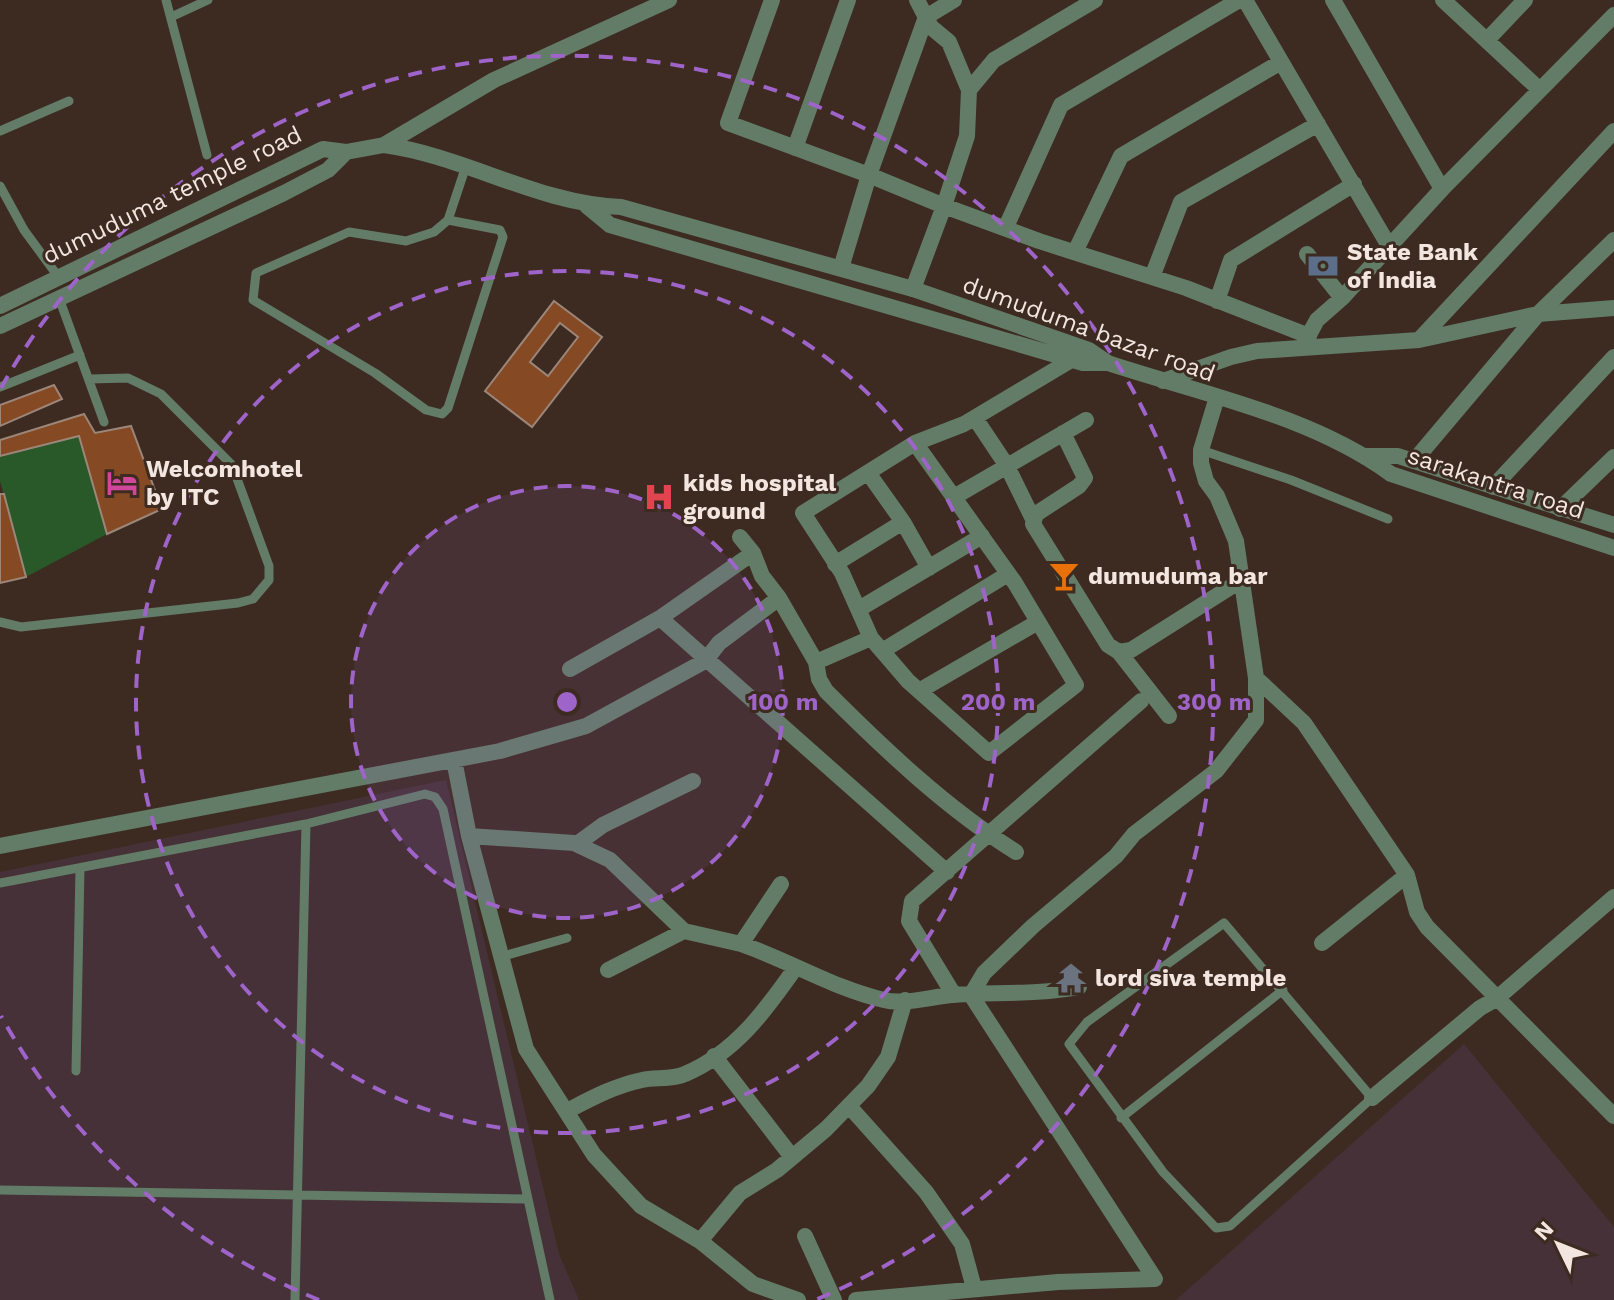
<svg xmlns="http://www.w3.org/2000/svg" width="1614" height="1300" viewBox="0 0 1614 1300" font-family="'Work Sans',sans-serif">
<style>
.education{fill:#453137}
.green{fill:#295829}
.building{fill:#854a23;stroke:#9c867a;stroke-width:2;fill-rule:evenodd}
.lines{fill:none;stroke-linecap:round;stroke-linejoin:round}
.service{stroke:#637c68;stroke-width:9}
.minor{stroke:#637c68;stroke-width:16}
.tertiary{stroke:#637c68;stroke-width:16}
.ring{fill:none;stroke:#9f64c9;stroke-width:4;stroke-dasharray:14 10}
.labels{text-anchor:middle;stroke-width:6;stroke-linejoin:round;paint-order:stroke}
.street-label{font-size:24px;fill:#f3e6e0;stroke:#3d2b21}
.poi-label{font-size:24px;font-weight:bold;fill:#f3e6e0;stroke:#3d2b21;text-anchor:start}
.centre{fill:#9f64c9;stroke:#3d2b21;stroke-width:4}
.ring-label{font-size:24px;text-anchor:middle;font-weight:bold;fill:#9f64c9;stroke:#3d2b21;stroke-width:6;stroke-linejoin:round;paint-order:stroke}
</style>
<rect width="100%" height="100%" fill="#3d2b21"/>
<path class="education" d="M 446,780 L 559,1254 L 579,1300 L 0,1300 L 0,872 Z
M 1464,1044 L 1614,1227 L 1614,1300 L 1176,1300 Z"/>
<path class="green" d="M 79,436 L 107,534 L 26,577 L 0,481 L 0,456 Z"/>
<path class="building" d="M 554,301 L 602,337 L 532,427 L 485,391 ZM 560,323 L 578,337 L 548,376 L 530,362 Z
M 54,385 L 62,399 L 0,426 L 0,405 Z
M 84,414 L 95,433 L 131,426 L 162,509 L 107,534 L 79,436 L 0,456 L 0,440 Z
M 0,494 L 4,494 L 26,577 L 0,583 Z"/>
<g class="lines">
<path class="service" d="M 166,0 L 207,155
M 171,17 L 208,0
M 0,131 L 69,101
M 0,186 L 24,230 L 57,275
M 448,220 L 434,232 L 406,241 L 349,232 L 256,273 L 253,300 L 375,373 L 426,410 L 442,414 L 448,408 L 503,237 L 500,230 L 448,220 L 466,166
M 59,298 L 104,422
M 0,387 L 80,355
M 1201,450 L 1291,480 L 1388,519
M 0,622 L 21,627 L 238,603 L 253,599 L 269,580 L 269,566 L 232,465 L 161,394 L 128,378 L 90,379
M 0,883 L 306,824 L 425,794 L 435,797 L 443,809 L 550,1300
M 1224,923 L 1372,1098 L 1230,1226 L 1216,1228 L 1163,1172 L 1069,1044 L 1087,1022 Z
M 500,957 L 567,938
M 76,1071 L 80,868
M 1121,1118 L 1283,990
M 0,1190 L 527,1199
M 295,1300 L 306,824"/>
<path class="minor" d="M 772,0 L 728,123 L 869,175 L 926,17 L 954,0
M 917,0 L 931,27 L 949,42 L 969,90 L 967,136 L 944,206 L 1039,241 L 1186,288 L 1309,336
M 1245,0 L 1389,246
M 1333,0 L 1442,189 L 1342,298
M 1443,0 L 1540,90
M 1488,39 L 1525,0
M 969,90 L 994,60 L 1095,0
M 795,148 L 848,0
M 1442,189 L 1614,15
M 1006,227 L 1061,105 L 1239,0
M 1076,250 L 1121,156 L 1281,62
M 841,268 L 869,175 L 944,206 L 913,289
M 1152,277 L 1181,202 L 1318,124
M 1217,301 L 1231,260 L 1354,184
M 1419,340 L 1614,131
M 1304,344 L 1317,320 L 1342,298 L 1307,254
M 1163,381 L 1231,357 L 1257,351 L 1419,340 L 1538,314 L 1614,308
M 975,418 L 1007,466 L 1033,519
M 1063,433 L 1085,478 L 1079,486 L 1036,514 L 1033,524 L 1108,645 L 1119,652 L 1131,650 L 1240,581
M 1414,461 L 1538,314 L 1614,240
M 1493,487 L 1614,357
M 954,497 L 1086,420
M 1560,509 L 1614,457
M 903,522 L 929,568
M 740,537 L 753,553 L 762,576 L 779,598 L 816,662 L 871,638 L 842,573 L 803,513 L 915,443 L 964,424 L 1073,359
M 753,553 L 660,618 L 947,872
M 835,564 L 903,522 L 869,474
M 859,609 L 982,536
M 871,638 L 908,681 L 989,753 L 1076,685 L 1015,583 L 915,443
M 882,651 L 1008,574
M 1119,652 L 1169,716
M 816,662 L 819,679 L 826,691 C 885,750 946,808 1016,852
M 570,669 L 660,618
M 1256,678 L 1304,723 L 1407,875 L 1417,912 L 1427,927 L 1614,1116
M 919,691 L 1038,622
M 454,760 L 469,836 L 574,843 L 610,860 L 684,931 L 741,944
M 469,836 L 526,1049 L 594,1155 L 641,1206 L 700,1241 L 753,1284 L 798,1300
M 577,844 L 603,825 L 693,781
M 0,846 L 500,751 L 586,726 L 705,661 L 719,643 L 779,598
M 781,884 L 741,944 C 790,961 833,988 884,1000 C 903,1005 931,997 951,995 C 994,992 1036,995 1079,987
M 1322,943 L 1407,875
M 608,970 L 684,931
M 954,995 L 909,921 L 912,901 L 1141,701
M 714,1056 L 792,1157
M 1372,1098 L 1480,1008 L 1496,999 L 1614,897
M 849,1106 L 926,1192 L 962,1244 L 974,1288
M 567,1111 C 592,1098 614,1086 642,1080 C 655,1077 672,1080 685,1074 C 735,1053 766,1010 796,967
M 805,1236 L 834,1300
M 700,1241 L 740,1193 L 777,1170 L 826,1129 L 868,1086 L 888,1057 L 905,1000
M 856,1300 L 1058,1282 L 1155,1279 L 971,995 L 984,973 L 1033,926 L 1116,856 L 1134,834 L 1216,771 L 1256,720 L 1256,678 L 1236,541 L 1217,496 L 1206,481 L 1201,463 L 1201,450 L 1217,397"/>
<path class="tertiary" d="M 384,145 C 465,156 538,204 621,207 L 913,289 L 1089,350 L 1108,363 C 1201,394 1310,415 1391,474 L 1614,548
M 587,206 L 610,225 L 1083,363 L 1107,363
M 0,306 L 323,149 L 346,152 L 384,145 L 494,80 L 669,0
M 0,326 L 284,193 L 328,170 L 346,152
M 1367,456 L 1398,456 L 1614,525"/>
</g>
<circle cx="567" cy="702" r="216" fill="#9f64c9" fill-opacity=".12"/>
<g class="ring">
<circle cx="567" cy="702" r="216"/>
<circle cx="567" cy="702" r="431"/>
<path d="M319 1300A647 647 0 0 1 1 1016M1 388A647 647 0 1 1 815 1300"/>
</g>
<defs>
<g id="bank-bare" transform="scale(2.4)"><path d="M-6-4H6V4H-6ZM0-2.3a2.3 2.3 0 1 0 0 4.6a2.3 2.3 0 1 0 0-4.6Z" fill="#5c6f8a" stroke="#3d2b21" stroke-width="2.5" paint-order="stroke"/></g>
<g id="hotel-bare" transform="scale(2.4)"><path d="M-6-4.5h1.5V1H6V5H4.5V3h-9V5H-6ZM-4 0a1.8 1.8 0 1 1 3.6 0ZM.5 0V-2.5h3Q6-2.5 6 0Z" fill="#d1479c" stroke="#3d2b21" stroke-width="2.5" paint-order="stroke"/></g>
<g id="hospital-bare" transform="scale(2.4)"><path d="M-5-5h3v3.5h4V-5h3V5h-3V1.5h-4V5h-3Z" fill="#e0444e" stroke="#3d2b21" stroke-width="2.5" paint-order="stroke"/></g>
<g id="bar-bare" transform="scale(2.4)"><path d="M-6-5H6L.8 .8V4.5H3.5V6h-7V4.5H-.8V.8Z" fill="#e8710a" stroke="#3d2b21" stroke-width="2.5" paint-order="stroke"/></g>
<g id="temple-bare" transform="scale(2.4)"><path d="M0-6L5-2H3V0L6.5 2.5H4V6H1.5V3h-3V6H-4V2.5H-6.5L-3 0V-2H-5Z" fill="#6b7280" stroke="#3d2b21" stroke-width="2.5" paint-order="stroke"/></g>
</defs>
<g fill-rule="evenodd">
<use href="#bank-bare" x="1323" y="266"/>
<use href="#hotel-bare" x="122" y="483"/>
<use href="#hospital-bare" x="659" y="497"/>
<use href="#bar-bare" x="1064" y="576"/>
<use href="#temple-bare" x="1071" y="978"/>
</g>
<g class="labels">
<g class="street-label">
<text transform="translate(172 195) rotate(-26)" y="8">dumuduma temple road</text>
<text transform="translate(1089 329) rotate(20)" y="8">dumuduma bazar road</text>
<text transform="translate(1496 483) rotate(18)" y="8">sarakantra road</text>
</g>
<g class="poi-label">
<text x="1347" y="260">State Bank<tspan x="1347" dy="28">of India</tspan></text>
<text x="146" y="477">Welcomhotel<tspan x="146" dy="28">by ITC</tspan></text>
<text x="683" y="491">kids hospital<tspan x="683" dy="28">ground</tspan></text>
<text x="1088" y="584">dumuduma bar</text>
<text x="1095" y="986">lord siva temple</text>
</g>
</g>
<circle cx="567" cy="702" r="12" class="centre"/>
<g class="ring-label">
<text x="783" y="710">100 m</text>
<text x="998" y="710">200 m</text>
<text x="1214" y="710">300 m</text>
</g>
<g transform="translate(1558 1244) rotate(313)" stroke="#3d2b21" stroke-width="6" paint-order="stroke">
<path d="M0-6L14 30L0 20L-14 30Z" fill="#f3e6e0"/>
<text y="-12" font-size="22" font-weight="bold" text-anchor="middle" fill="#f3e6e0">N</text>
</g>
</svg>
